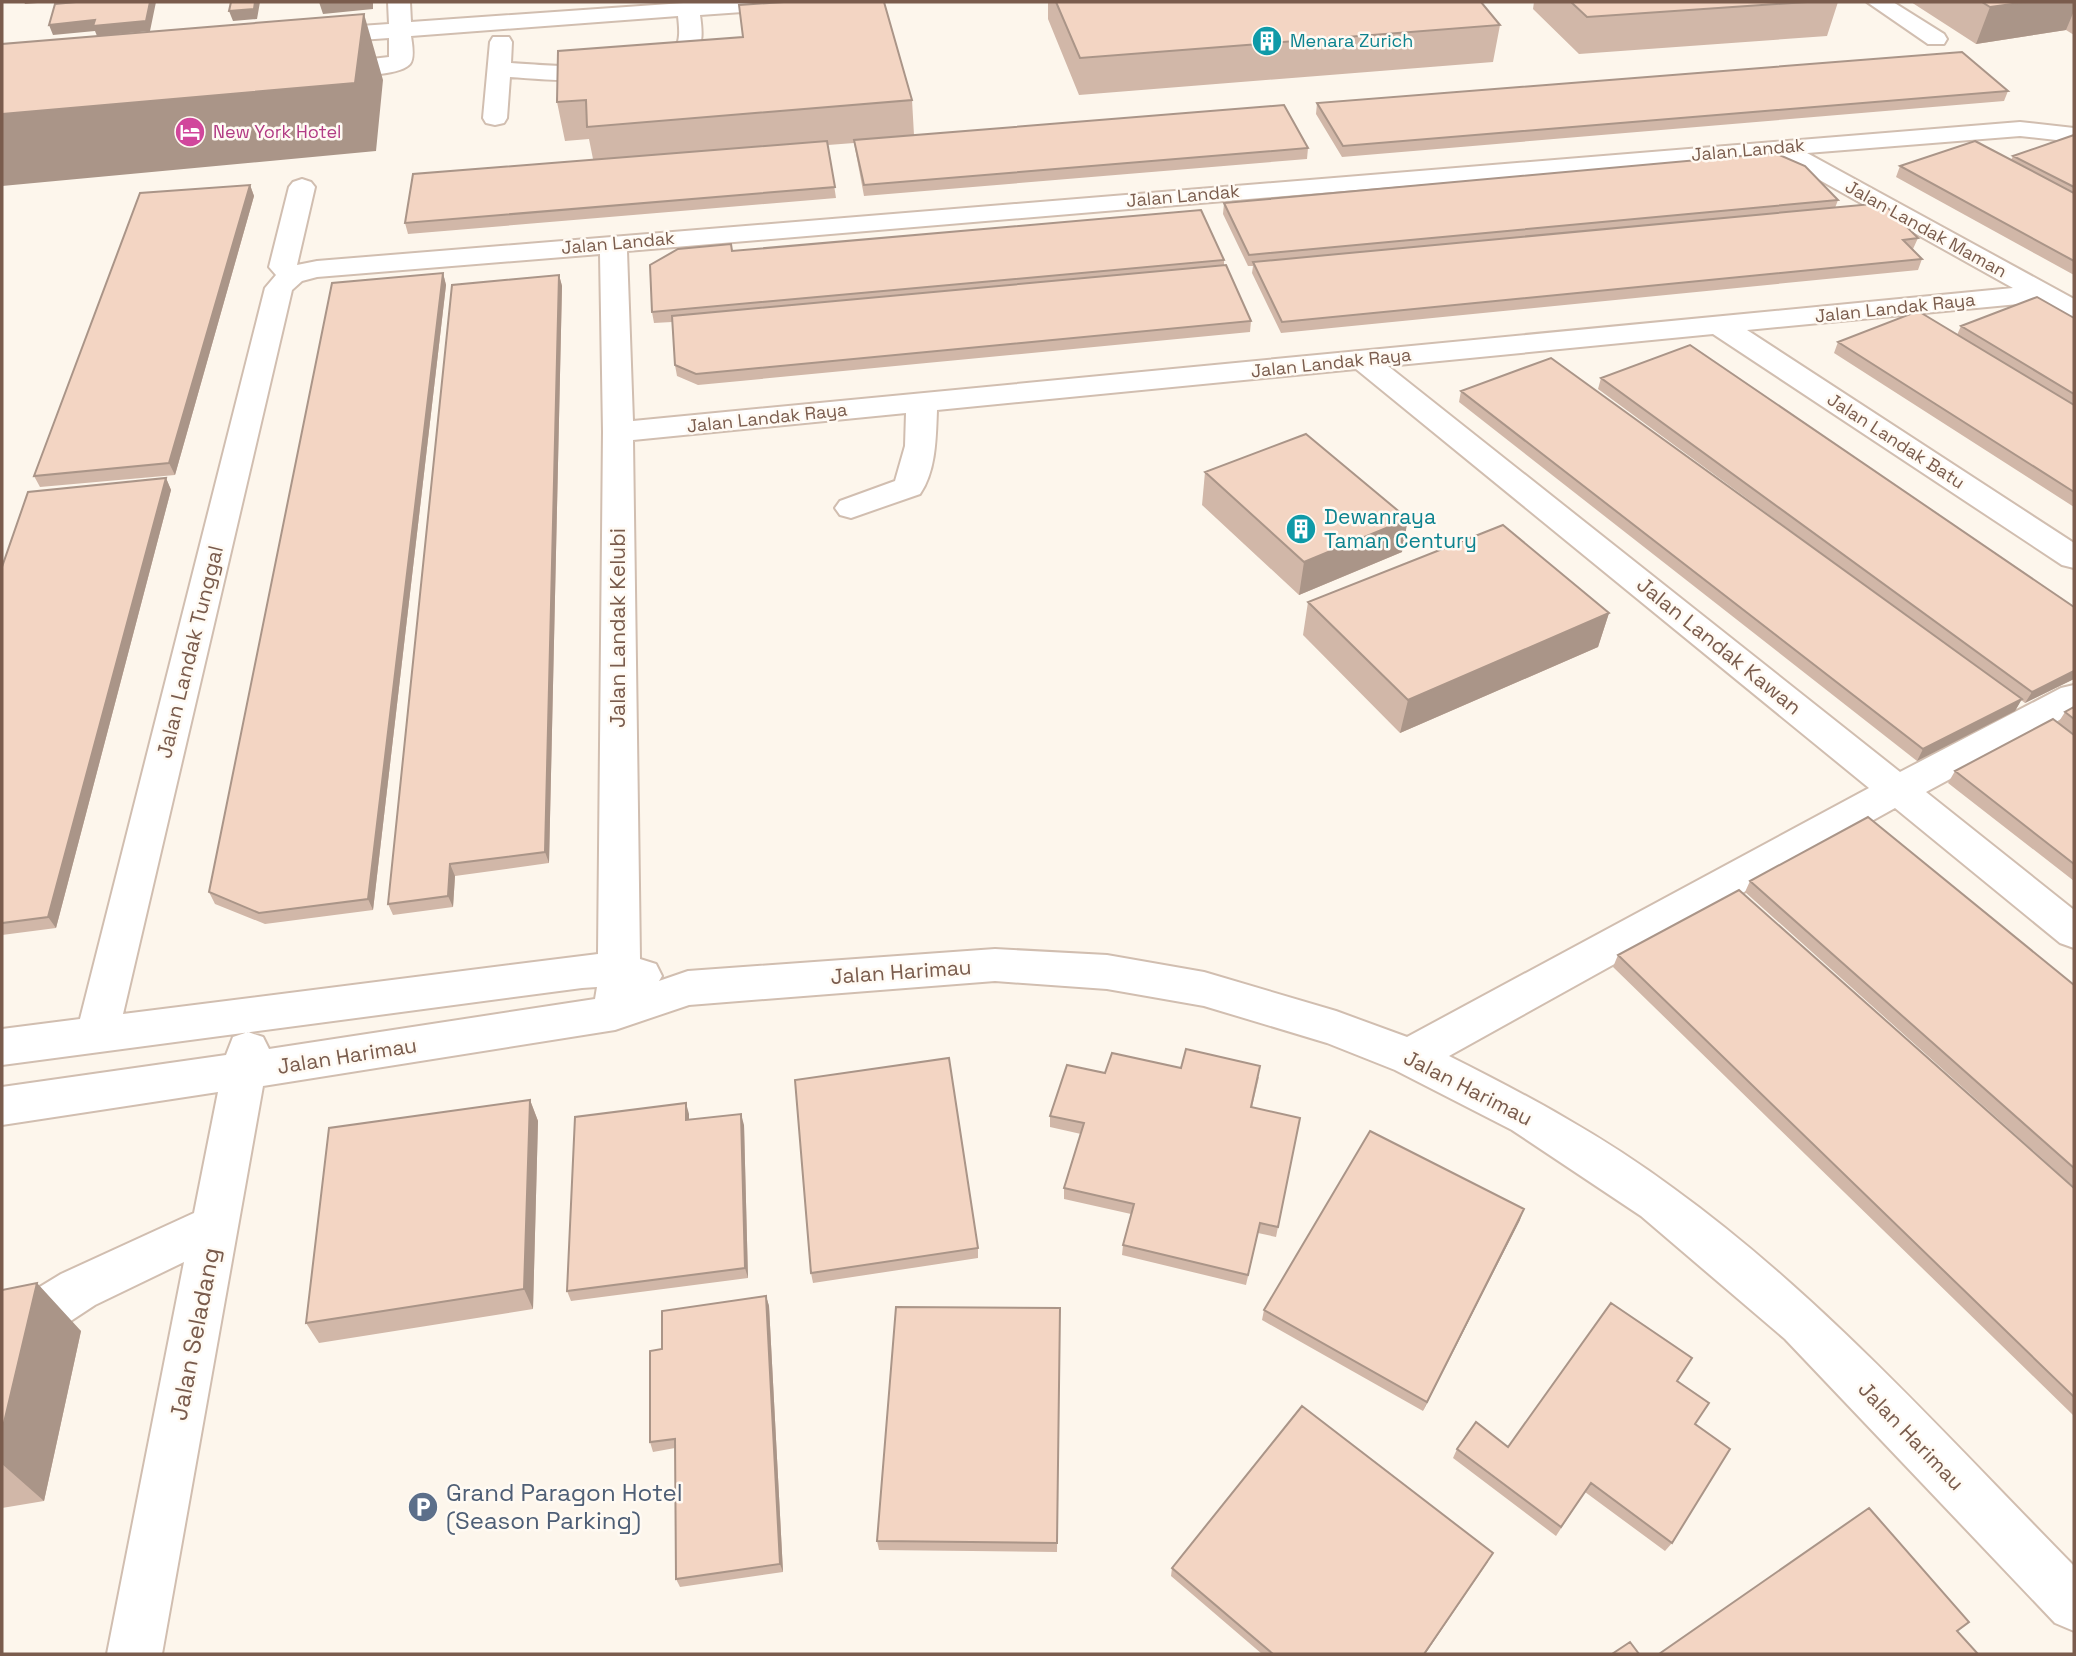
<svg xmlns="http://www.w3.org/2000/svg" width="2076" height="1656" viewBox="0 0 2076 1656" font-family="'Space Grotesk',sans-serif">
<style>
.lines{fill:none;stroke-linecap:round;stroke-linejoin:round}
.minor-casing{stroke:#d1beb0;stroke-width:4}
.minor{fill:#fff;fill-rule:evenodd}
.wall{fill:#d1b7a8}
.shaded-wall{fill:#aa9588}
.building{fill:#f3d5c3;stroke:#aa9588;stroke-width:2}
.labels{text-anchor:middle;stroke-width:5;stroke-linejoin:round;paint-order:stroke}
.far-culture-label{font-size:18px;fill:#0d838f;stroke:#fffaf3;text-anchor:start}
.far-hotel-label{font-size:18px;fill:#b23c85;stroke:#fffaf3;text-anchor:start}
.far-street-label{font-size:18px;fill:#7a5c4d;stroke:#fffaf3}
.culture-label{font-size:21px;fill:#0d838f;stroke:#fffaf3;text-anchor:start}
.street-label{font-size:21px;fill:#7a5c4d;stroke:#fffaf3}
.near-street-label{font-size:24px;fill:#7a5c4d;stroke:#fffaf3}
.near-service-label{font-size:24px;fill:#4e5e75;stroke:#fffaf3;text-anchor:start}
</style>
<rect width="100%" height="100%" fill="#fdf6ec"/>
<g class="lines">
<g class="minor-casing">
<path id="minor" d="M 388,2 L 410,2 L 411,22 L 698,2 L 797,2 L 794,7 L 786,9 L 700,15 C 702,29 704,45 694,56 C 662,91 554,80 510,77 L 507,118 L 504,123 L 495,125 L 486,123 L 483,118 L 490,42 L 493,37 L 509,37 L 512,42 L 511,63 C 544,65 654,76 675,48 C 681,40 679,26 678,16 L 411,36 C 412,43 415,58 410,64 C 399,77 345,76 327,77 L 319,75 L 315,70 L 319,65 L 389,57 L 389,38 L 317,43 L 309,41 L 306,36 L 309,31 L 317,29 L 389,24 Z
M 1867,2 L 1893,2 L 1944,34 L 1947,39 L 1944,44 L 1928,44 Z
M 2020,122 L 2074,128 L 2074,142 L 2020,136 L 1807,153 L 2074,299 L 2074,318 L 2064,316 L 2039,302 L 1747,330 L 2074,543 L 2074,568 L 2062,565 L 1713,334 L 1388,366 L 1900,772 L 2061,688 L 2074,685 L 2074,712 L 1926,792 L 2074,910 L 2074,948 L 2060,943 L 1895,808 L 1449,1056 C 1527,1095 1603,1136 1673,1188 C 1821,1295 1946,1436 2074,1566 L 2074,1631 L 2055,1623 L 1785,1339 L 1641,1216 L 1512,1130 L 1395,1070 L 1327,1043 L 1204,1006 L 1107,989 L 995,981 L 689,1005 L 615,1030 L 263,1086 L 162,1654 L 107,1654 L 184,1262 L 95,1305 L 19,1355 L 2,1362 L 2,1310 L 61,1274 L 194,1213 L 218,1092 L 2,1125 L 2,1087 L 226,1055 L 233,1037 L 248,1032 L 263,1037 L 269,1049 L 595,999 L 597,987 L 582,988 L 2,1065 L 2,1029 L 80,1019 L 265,288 L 276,275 L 269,267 L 289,187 L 293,182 L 302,179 L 311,182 L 315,187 L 297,265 L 317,261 ZM 1775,155 L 2013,288 L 633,421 L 627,251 ZM 600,254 L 603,432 L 598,954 L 123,1014 L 292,290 L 302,281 L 317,277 ZM 1356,369 L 1869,788 L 1407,1037 L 1336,1011 L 1204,972 L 1107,955 L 995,949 L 688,971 L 659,981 L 662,976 L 656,964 L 640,959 L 633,440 L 906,413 L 905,446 L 895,481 L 840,501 L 835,508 L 840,515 L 851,518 L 920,494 C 936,471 936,437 937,410 Z"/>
</g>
<use href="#minor" class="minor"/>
</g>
<path class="wall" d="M 1048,2 L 1481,2 L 1500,25 L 1493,62 L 1079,95 L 1048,19 Z
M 1534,2 L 1838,2 L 1827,36 L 1579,54 L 1533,9 Z
M 1911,2 L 2074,2 L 2074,35 L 2066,30 L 1976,44 Z
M 558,51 L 912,100 L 914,135 L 1308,148 L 1307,159 L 864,196 L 854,143 L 828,145 L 836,198 L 408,234 L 405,223 L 593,159 L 589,139 L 565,141 L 557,102 Z
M 2008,91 L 2004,101 L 1342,157 L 1316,114 L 1317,103 Z
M 2074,135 L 2074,275 L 1896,177 L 1900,166 L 2011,160 L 2013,156 Z
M 250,185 L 254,196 L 175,475 L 40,487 L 34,476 Z
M 1838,200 L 1835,208 L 1918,238 L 1913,249 L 1922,259 L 1918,270 L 1281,333 L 1252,273 L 1253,266 L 1248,266 L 1223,214 L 1224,203 Z
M 732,251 L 1224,260 L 1224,265 L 1251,321 L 1250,332 L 698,385 L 677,376 L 675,365 L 672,322 L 654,323 L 652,312 Z
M 443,273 L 446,285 L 373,910 L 265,924 L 215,904 L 209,892 Z
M 559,275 L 562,286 L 549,863 L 455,876 L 453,907 L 393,915 L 388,904 Z
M 2074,318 L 2074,507 L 1834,353 L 1838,342 L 1957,335 L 1961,326 Z
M 1601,378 L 2074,679 L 2025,703 L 2021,700 L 2015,711 L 1917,761 L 1459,402 L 1461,391 L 1844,570 L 1598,389 Z
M 1205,472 L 1402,552 L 1299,595 L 1202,505 Z
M 166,478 L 171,490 L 56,928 L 2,935 L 2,567 Z
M 1308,602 L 1609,613 L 1598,647 L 1400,733 L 1303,635 Z
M 2074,707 L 2074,881 L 1948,783 L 1955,771 L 2058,723 L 2065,712 Z
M 1750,881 L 2074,985 L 2074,1187 L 1745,892 Z
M 1618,955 L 2074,1188 L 2074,1416 L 1613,967 Z
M 1181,1068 L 1259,1077 L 1252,1107 L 1300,1118 L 1276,1237 L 1258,1233 L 1246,1285 L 1122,1255 L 1123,1245 L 1131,1214 L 1064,1199 L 1064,1188 L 1081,1134 L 1050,1127 L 1050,1116 L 1105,1073 Z
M 530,1100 L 538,1121 L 533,1309 L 319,1343 L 306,1323 Z
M 689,1114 L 689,1120 L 744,1125 L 748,1278 L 571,1301 L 567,1291 Z
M 1520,1220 L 1423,1411 L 1262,1320 L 1264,1310 Z
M 978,1248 L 978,1258 L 813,1283 L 811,1273 Z
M 2,1290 L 81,1331 L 44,1501 L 2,1508 Z
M 766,1296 L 769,1306 L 783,1572 L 680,1587 L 676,1579 L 675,1448 L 653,1452 L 650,1442 L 662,1349 Z
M 1060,1308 L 1057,1552 L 879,1550 L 877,1541 Z
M 1677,1381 L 1695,1424 L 1672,1543 L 1665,1551 L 1585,1492 L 1556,1536 L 1453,1458 L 1457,1449 L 1508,1447 Z
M 1488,1562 L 1425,1654 L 1262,1654 L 1171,1576 L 1172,1568 Z"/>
<path class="shaded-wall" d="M 24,2 L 50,2 L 25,4 Z
M 150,2 L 156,2 L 150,31 L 97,36 L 95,31 L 53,35 L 49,25 Z
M 255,2 L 260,2 L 257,19 L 233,21 L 229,11 Z
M 319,2 L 373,2 L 373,9 L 323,14 Z
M 2027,2 L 2074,2 L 2074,11 L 2066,30 L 1976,44 L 1990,7 Z
M 364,14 L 383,80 L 376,151 L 2,186 L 2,114 Z
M 250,185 L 254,196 L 175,475 L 169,463 Z
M 443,273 L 446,285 L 373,910 L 368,899 Z
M 559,275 L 562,286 L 549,863 L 545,852 Z
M 166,478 L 171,490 L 56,928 L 48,917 Z
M 1408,519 L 1402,552 L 1299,595 L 1304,562 Z
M 1609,613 L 1598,647 L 1400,733 L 1408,700 Z
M 2074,671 L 2074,679 L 2025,703 L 2032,692 Z
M 2022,699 L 2015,711 L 1917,761 L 1923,749 Z
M 450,864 L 455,876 L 453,907 L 448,896 Z
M 530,1100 L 538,1121 L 533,1309 L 524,1289 Z
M 686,1103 L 689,1114 L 689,1131 L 686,1120 Z
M 741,1114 L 744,1125 L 748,1278 L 745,1268 Z
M 1524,1209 L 1520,1220 L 1423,1411 L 1427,1402 Z
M 37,1283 L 81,1331 L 44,1501 L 2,1464 L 2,1431 Z
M 766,1296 L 769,1306 L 783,1572 L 780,1564 Z
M 1493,1553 L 1425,1654 L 1424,1654 Z"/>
<path class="building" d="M 76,2 L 150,2 L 146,21 L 93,26 L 95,20 L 49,25 L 55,4 Z
M 231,2 L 255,2 L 254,9 L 229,11 Z
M 784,2 L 884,2 L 912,100 L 587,127 L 586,100 L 557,102 L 558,51 L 743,37 L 739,5 Z
M 1056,2 L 1481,2 L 1500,25 L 1080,58 Z
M 1571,2 L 1807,2 L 1587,17 Z
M 1982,2 L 2027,2 L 1990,7 Z
M 364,14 L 355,83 L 2,114 L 2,44 Z
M 1962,52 L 2008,91 L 1343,146 L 1317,103 Z
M 1284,105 L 1308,148 L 864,185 L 854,140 Z
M 2074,135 L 2074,187 L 2013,156 Z
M 827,141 L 835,187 L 405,223 L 413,174 Z
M 1975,141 L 2074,193 L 2074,261 L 1900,166 Z
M 1775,153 L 1805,166 L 1838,200 L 1249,255 L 1224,203 Z
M 250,185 L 169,463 L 34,476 L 140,193 Z
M 1883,203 L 1918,238 L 1903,240 L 1922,259 L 1282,322 L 1253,262 Z
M 1201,210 L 1224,260 L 652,312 L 650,265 L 678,249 L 731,244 L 732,251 Z
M 1226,265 L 1251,321 L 696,374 L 675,365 L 672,316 Z
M 443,273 L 368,899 L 259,913 L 209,892 L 332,283 Z
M 559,275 L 545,852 L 450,864 L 448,896 L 388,904 L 452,285 Z
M 2037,297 L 2074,318 L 2074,394 L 1961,326 Z
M 1918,311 L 2074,405 L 2074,492 L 1838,342 Z
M 1690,345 L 2074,607 L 2074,671 L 2032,692 L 1601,378 Z
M 1551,358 L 2022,699 L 1923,749 L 1461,391 Z
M 1306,434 L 1408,519 L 1304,562 L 1205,472 Z
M 166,478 L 48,917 L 2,923 L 2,567 L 28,492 Z
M 1503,525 L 1609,613 L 1408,700 L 1308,602 Z
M 2074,707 L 2074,719 L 2065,712 Z
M 2053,719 L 2074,735 L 2074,864 L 1955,771 Z
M 1868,817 L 2074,985 L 2074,1168 L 1750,881 Z
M 1739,890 L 2074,1188 L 2074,1397 L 1618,955 Z
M 1186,1049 L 1260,1066 L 1251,1107 L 1300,1118 L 1278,1227 L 1260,1223 L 1248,1275 L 1123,1245 L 1134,1204 L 1064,1188 L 1084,1123 L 1050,1116 L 1067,1065 L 1105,1073 L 1112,1053 L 1181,1068 Z
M 949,1058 L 978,1248 L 811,1273 L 795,1080 Z
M 530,1100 L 524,1289 L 306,1323 L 329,1128 Z
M 686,1103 L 686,1120 L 741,1114 L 745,1268 L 567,1291 L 575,1117 Z
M 1370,1131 L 1524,1209 L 1427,1402 L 1264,1310 Z
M 37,1283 L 2,1431 L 2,1290 Z
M 766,1296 L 780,1564 L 676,1579 L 675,1439 L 650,1442 L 650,1351 L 662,1349 L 662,1311 Z
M 1611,1303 L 1692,1358 L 1677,1381 L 1709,1403 L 1695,1424 L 1730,1449 L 1672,1543 L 1591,1483 L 1561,1527 L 1457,1449 L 1476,1422 L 1508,1447 Z
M 896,1307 L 1060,1308 L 1057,1543 L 877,1541 Z
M 1302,1406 L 1493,1553 L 1424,1654 L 1273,1654 L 1172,1568 Z
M 1869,1508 L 1969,1622 L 1957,1631 L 1978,1654 L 1659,1654 Z
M 1630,1642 L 1639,1654 L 1612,1654 Z"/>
<defs>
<g id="building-disc" transform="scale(1.575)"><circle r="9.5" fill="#0f9aa8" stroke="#fffaf3"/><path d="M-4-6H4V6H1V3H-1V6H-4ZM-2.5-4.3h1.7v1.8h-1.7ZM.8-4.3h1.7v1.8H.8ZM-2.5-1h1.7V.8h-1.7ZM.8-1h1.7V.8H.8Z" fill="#fff"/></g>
<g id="hotel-disc" transform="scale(1.575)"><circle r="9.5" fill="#d1479c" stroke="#fffaf3"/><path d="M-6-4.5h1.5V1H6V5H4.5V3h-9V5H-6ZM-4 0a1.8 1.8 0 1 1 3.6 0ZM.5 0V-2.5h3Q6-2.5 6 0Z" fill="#fff"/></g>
<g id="parking-disc" transform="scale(1.575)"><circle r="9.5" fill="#5c6f8a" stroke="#fffaf3"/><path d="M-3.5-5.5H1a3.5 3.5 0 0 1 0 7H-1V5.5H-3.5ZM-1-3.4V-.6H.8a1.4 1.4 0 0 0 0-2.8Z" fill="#fff"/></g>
</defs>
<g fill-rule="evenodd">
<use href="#building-disc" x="1267" y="41"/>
<use href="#hotel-disc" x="190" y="132"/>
<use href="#building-disc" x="1301" y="529"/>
<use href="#parking-disc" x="423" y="1507"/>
</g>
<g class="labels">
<g class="far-culture-label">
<text x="1290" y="47">Menara Zurich</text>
</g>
<g class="far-hotel-label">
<text x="213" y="138">New York Hotel</text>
</g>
<g class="far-street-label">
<text transform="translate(1748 150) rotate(-5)" y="6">Jalan Landak</text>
<text transform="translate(1183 196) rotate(-5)" y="6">Jalan Landak</text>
<text transform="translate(1926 229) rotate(29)" y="6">Jalan Landak Maman</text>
<text transform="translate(618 243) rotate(-5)" y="6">Jalan Landak</text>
<text transform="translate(1895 308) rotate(-6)" y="6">Jalan Landak Raya</text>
<text transform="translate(1331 363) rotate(-6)" y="6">Jalan Landak Raya</text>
<text transform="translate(767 418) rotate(-6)" y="6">Jalan Landak Raya</text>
<text transform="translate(1896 441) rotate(33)" y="6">Jalan Landak Batu</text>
</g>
<g class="culture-label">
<text x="1324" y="524">Dewanraya<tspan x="1324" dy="24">Taman Century</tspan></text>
</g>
<g class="street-label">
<text transform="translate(618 628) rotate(-90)" y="7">Jalan Landak Kelubi</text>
<text transform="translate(1719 646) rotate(39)" y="7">Jalan Landak Kawan</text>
<text transform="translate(190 652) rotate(-76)" y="7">Jalan Landak Tunggal</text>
<text transform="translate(901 972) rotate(-4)" y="7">Jalan Harimau</text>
<text transform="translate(347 1056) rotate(-9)" y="7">Jalan Harimau</text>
<text transform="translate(1468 1088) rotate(27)" y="7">Jalan Harimau</text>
<text transform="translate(1911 1436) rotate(46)" y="7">Jalan Harimau</text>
</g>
<g class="near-street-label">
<text transform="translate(195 1334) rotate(-79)" y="8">Jalan Seladang</text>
</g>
<g class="near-service-label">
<text x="446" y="1501">Grand Paragon Hotel<tspan x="446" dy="28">(Season Parking)</tspan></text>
</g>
</g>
<rect width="2076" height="1656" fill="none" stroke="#7a5c4d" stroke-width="7"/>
</svg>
